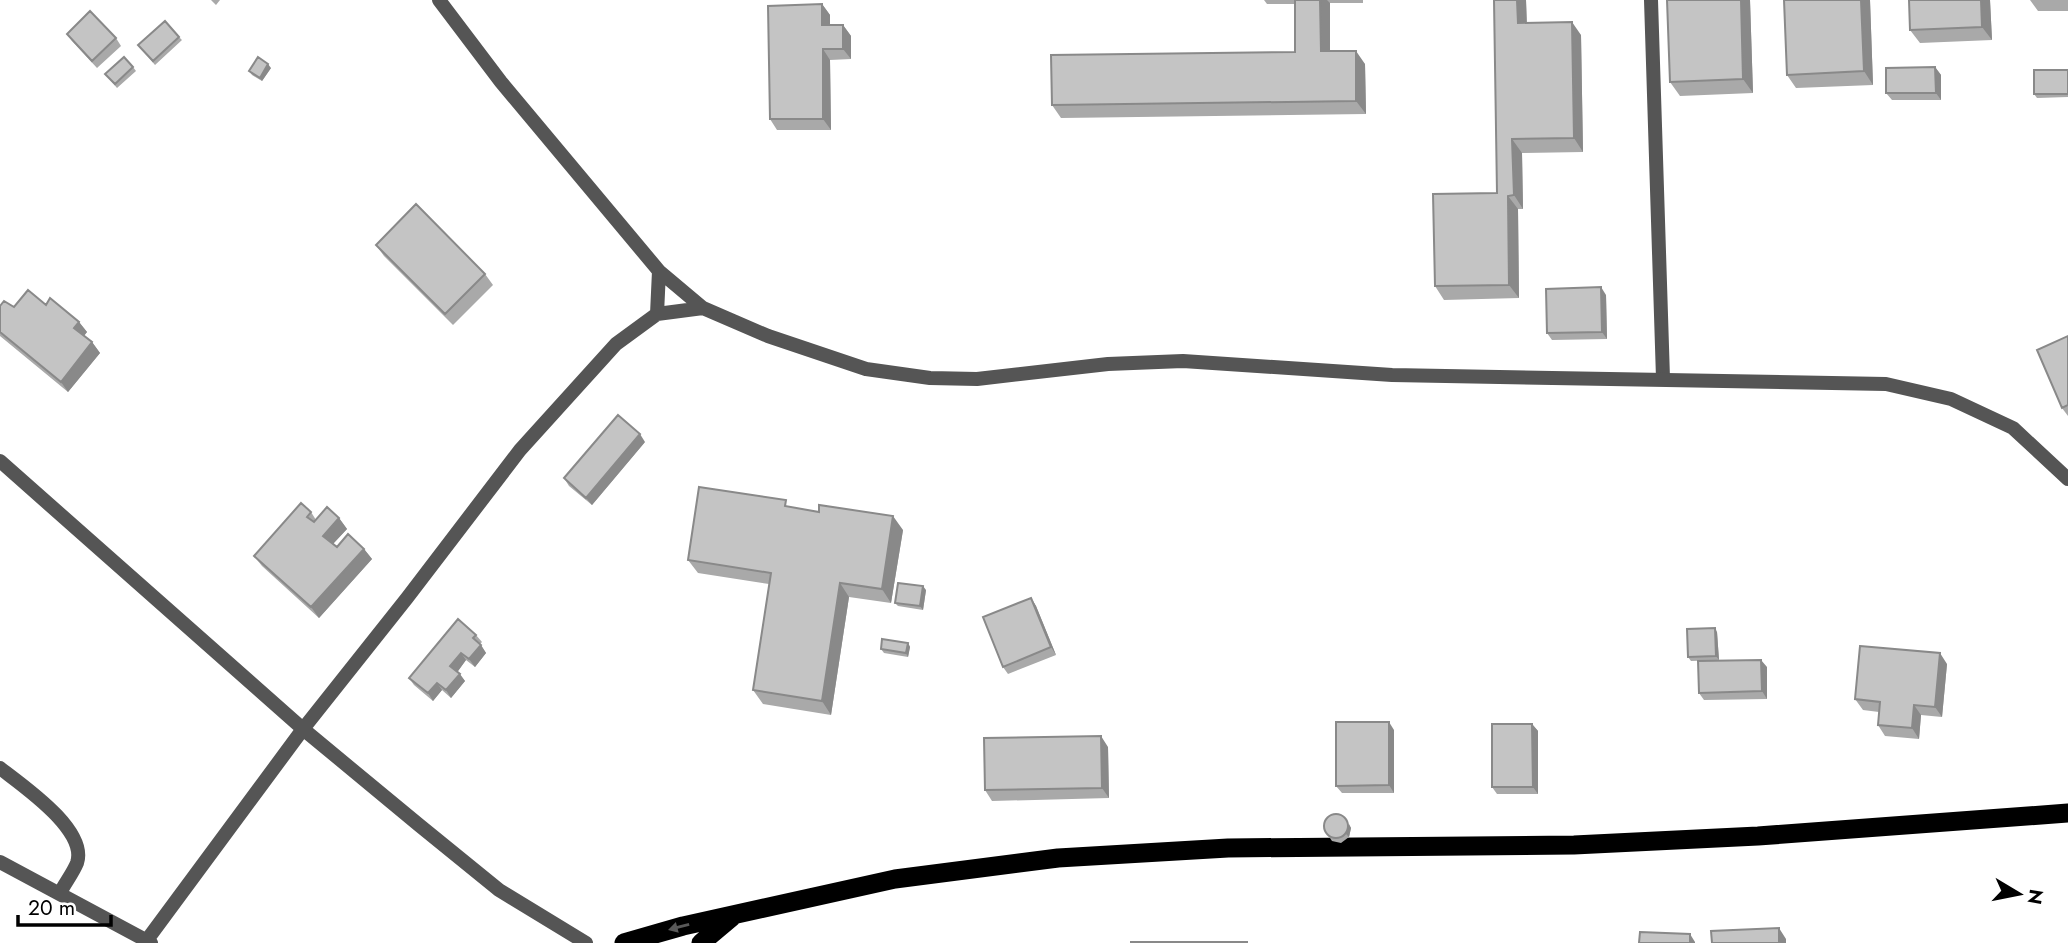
<svg xmlns="http://www.w3.org/2000/svg" width="2068" height="943" viewBox="0 0 2068 943" font-family="Jost,sans-serif">
<style>
.lines{fill:none;stroke-linecap:round;stroke-linejoin:round}
.service{stroke:#555;stroke-width:14}
.minor{stroke:#555;stroke-width:14}
.trunk{stroke:#000;stroke-width:19}
.wall{fill:#a9a9a9}
.shaded-wall{fill:#898989}
.building{fill:#c4c4c4;stroke:#898989;stroke-width:2}
.oneway{fill:#595959}
</style>
<rect width="100%" height="100%" fill="#fff"/>
<g class="lines">
<path class="service" d="M 1651,0 L 1663,378"/>
<path class="minor" d="M 439,0 L 501,82 L 659,271 L 703,308 L 768,336 L 866,369 L 930,378 L 977,379 L 1108,364 L 1183,361 L 1392,375 L 1886,384 L 1951,399 L 2013,428 L 2068,479
M 657,314 L 659,271
M 0,461 L 303,729 L 419,825 L 499,890 L 586,943
M 0,768 C 23,786 88,830 77,863 C 73,873 65,883 60,893
M 0,862 L 151,943
M 147,940 L 303,729 L 407,598 L 520,450 L 616,344 L 657,314 L 703,308"/>
<path class="trunk" d="M 624,943 L 683,926 L 895,879 L 1058,858 L 1228,848 L 1574,845 L 1758,836 L 2068,813
M 701,943 L 732,917"/>
</g>
<path class="wall" d="M 211,0 L 220,0 L 216,5 Z
M 1264,0 L 1363,0 L 1363,3 L 1330,3 L 1330,51 L 1365,64 L 1366,114 L 1061,118 L 1052,105 L 1295,52 L 1295,4 L 1267,4 Z
M 1526,0 L 1527,22 L 1581,35 L 1583,152 L 1522,153 L 1523,209 L 1518,209 L 1519,298 L 1444,300 L 1435,286 L 1497,193 Z
M 1667,0 L 1750,0 L 1753,93 L 1680,96 L 1670,82 Z
M 1870,0 L 1873,85 L 1796,88 L 1787,75 Z
M 1909,0 L 1990,0 L 1992,40 L 1920,43 L 1910,30 Z
M 2030,0 L 2068,0 L 2068,11 L 2038,11 Z
M 822,4 L 830,15 L 830,25 L 843,25 L 851,36 L 851,59 L 830,60 L 831,130 L 777,130 L 770,119 Z
M 67,34 L 116,38 L 121,46 L 97,68 L 72,41 Z
M 179,37 L 182,40 L 155,65 L 138,45 Z
M 133,67 L 136,71 L 117,88 L 105,74 Z
M 1935,67 L 1941,75 L 1941,100 L 1892,100 L 1886,93 Z
M 271,68 L 262,81 L 252,75 L 249,71 Z
M 2068,70 L 2068,97 L 2037,98 L 2034,94 Z
M 376,245 L 485,274 L 493,285 L 453,325 L 384,256 Z
M 1606,295 L 1607,339 L 1552,340 L 1547,333 Z
M 46,305 L 79,322 L 87,332 L 84,336 L 92,342 L 100,353 L 68,392 L 0,336 L 0,306 L 14,307 Z
M 2068,336 L 2068,416 L 2062,408 Z
M 645,442 L 592,505 L 569,486 L 564,478 Z
M 791,507 L 903,530 L 891,603 L 849,597 L 831,715 L 763,704 L 753,690 L 769,584 L 698,573 L 688,560 Z
M 311,512 L 316,520 L 339,518 L 347,529 L 333,544 L 337,547 L 364,549 L 372,559 L 319,618 L 262,566 L 254,556 Z
M 926,590 L 923,610 L 898,606 L 895,603 Z
M 1031,598 L 1036,606 L 1056,655 L 1008,674 L 1003,667 Z
M 1717,632 L 1719,660 L 1691,661 L 1688,657 Z
M 476,635 L 482,642 L 480,644 L 486,653 L 475,667 L 466,660 L 457,672 L 465,681 L 451,698 L 442,690 L 433,701 L 414,685 L 409,678 Z
M 908,643 L 910,647 L 908,657 L 884,653 L 881,649 Z
M 1947,664 L 1942,717 L 1921,715 L 1919,739 L 1885,736 L 1878,725 L 1879,712 L 1863,710 L 1855,699 Z
M 1767,667 L 1767,699 L 1704,700 L 1699,693 Z
M 1532,724 L 1538,731 L 1538,794 L 1497,794 L 1492,787 Z
M 1394,730 L 1394,793 L 1342,793 L 1336,786 Z
M 1108,747 L 1109,798 L 992,801 L 985,790 Z
M 1343,816 L 1351,828 L 1349,837 L 1341,843 L 1332,841 L 1324,829 Z"/>
<path class="shaded-wall" d="M 1320,0 L 1327,0 L 1330,3 L 1330,65 L 1321,51 Z
M 1517,0 L 1526,0 L 1527,36 L 1518,23 Z
M 1741,0 L 1750,0 L 1753,93 L 1743,79 Z
M 1861,0 L 1870,0 L 1873,85 L 1864,71 Z
M 1981,0 L 1990,0 L 1992,40 L 1982,27 Z
M 822,4 L 830,15 L 830,36 L 822,25 Z
M 1572,22 L 1581,35 L 1583,152 L 1574,138 Z
M 843,25 L 851,36 L 851,59 L 843,49 Z
M 823,49 L 830,60 L 831,130 L 823,119 Z
M 1356,51 L 1365,64 L 1366,114 L 1356,101 Z
M 268,64 L 271,68 L 262,81 L 260,78 Z
M 1935,67 L 1941,75 L 1941,100 L 1936,93 Z
M 1512,139 L 1522,153 L 1523,209 L 1514,195 Z
M 1508,196 L 1518,209 L 1519,298 L 1509,285 Z
M 1601,287 L 1606,295 L 1607,339 L 1602,332 Z
M 79,322 L 87,332 L 82,338 L 74,328 Z
M 92,342 L 100,353 L 68,392 L 61,382 Z
M 640,434 L 645,442 L 592,505 L 586,498 Z
M 893,516 L 903,530 L 891,603 L 882,589 Z
M 339,518 L 347,529 L 331,546 L 323,536 Z
M 364,549 L 372,559 L 319,618 L 311,607 Z
M 840,583 L 849,597 L 831,715 L 822,701 Z
M 923,586 L 926,590 L 923,610 L 920,606 Z
M 1031,598 L 1036,606 L 1056,655 L 1051,647 Z
M 1715,628 L 1717,632 L 1719,660 L 1716,656 Z
M 908,643 L 910,647 L 908,657 L 906,653 Z
M 481,645 L 486,653 L 475,667 L 469,659 Z
M 461,653 L 466,660 L 456,674 L 450,666 Z
M 1940,653 L 1947,664 L 1942,717 L 1935,707 Z
M 1761,660 L 1767,667 L 1767,699 L 1762,691 Z
M 460,674 L 465,681 L 451,698 L 446,690 Z
M 437,683 L 442,690 L 433,701 L 428,693 Z
M 1914,705 L 1921,715 L 1919,739 L 1912,728 Z
M 1389,722 L 1394,730 L 1394,793 L 1389,785 Z
M 1532,724 L 1538,731 L 1538,794 L 1533,787 Z
M 1101,736 L 1108,747 L 1109,798 L 1102,788 Z
M 1349,824 L 1351,828 L 1349,837 L 1346,834 Z
M 1779,928 L 1786,939 L 1786,943 L 1779,943 Z
M 1690,934 L 1695,942 L 1695,943 L 1690,943 Z"/>
<path class="building" d="M 1295,0 L 1320,0 L 1321,51 L 1356,51 L 1356,101 L 1052,105 L 1051,55 L 1295,52 Z
M 1494,0 L 1517,0 L 1518,23 L 1572,22 L 1574,138 L 1512,139 L 1514,195 L 1508,196 L 1509,285 L 1435,286 L 1433,194 L 1497,193 Z
M 1667,0 L 1741,0 L 1743,79 L 1670,82 Z
M 1784,0 L 1861,0 L 1864,71 L 1787,75 Z
M 1909,0 L 1981,0 L 1982,27 L 1910,30 Z
M 822,4 L 822,25 L 843,25 L 843,49 L 823,49 L 823,119 L 770,119 L 768,6 Z
M 90,11 L 116,38 L 92,61 L 67,34 Z
M 165,21 L 179,37 L 153,61 L 138,45 Z
M 124,57 L 133,67 L 115,84 L 105,74 Z
M 258,57 L 268,64 L 260,78 L 249,71 Z
M 1935,67 L 1936,93 L 1886,93 L 1886,68 Z
M 2034,70 L 2068,70 L 2068,94 L 2034,94 Z
M 416,204 L 485,274 L 445,314 L 376,245 Z
M 1601,287 L 1602,332 L 1547,333 L 1546,289 Z
M 28,290 L 46,305 L 50,298 L 79,322 L 74,328 L 92,342 L 61,382 L 0,332 L 0,306 L 4,301 L 14,307 Z
M 2068,336 L 2068,405 L 2062,408 L 2037,350 Z
M 618,415 L 640,434 L 586,498 L 564,478 Z
M 699,487 L 786,500 L 785,506 L 819,512 L 819,505 L 893,516 L 882,589 L 840,583 L 822,701 L 753,690 L 771,573 L 688,560 Z
M 301,503 L 311,512 L 307,517 L 314,522 L 327,507 L 339,518 L 323,536 L 337,547 L 348,534 L 364,549 L 311,607 L 254,556 Z
M 898,583 L 923,586 L 920,606 L 895,603 Z
M 1031,598 L 1051,647 L 1003,667 L 983,617 Z
M 458,619 L 476,635 L 473,638 L 481,645 L 469,659 L 461,653 L 450,666 L 460,674 L 446,690 L 437,683 L 428,693 L 409,678 Z
M 1715,628 L 1716,656 L 1688,657 L 1687,629 Z
M 882,639 L 908,643 L 906,653 L 881,649 Z
M 1860,646 L 1940,653 L 1935,707 L 1914,705 L 1912,728 L 1878,725 L 1880,702 L 1855,699 Z
M 1761,660 L 1762,691 L 1699,693 L 1698,661 Z
M 1336,722 L 1389,722 L 1389,785 L 1336,786 Z
M 1492,724 L 1532,724 L 1533,787 L 1492,787 Z
M 1101,736 L 1102,788 L 985,790 L 984,738 Z
M1324 826a12 12 0 1 1 24 0a12 12 0 1 1-24 0Z
M 1779,928 L 1779,943 L 1712,943 L 1711,931 Z
M 1640,932 L 1690,934 L 1690,943 L 1639,943 Z
M 1131,942 L 1247,942 L 1247,943 L 1131,943 Z"/>
<defs><path id="oneway-solid" d="M-6-.8H1V-3.2L6.5 0L1 3.2V.8H-6Z" transform="scale(1.75)"/></defs>
<use class="oneway" href="#oneway-solid" transform="translate(679 927) rotate(165)"/>
<g transform="translate(2019 894) rotate(100)" stroke="#ffffff" stroke-width="5" paint-order="stroke">
<path d="M0-5L12 26L0 18L-12 26Z" fill="#000000"/>
<text y="-10" font-size="19" font-weight="bold" text-anchor="middle" fill="#000000">N</text>
</g>
<path d="M18 915v10h93v-10" fill="none" stroke="#000000" stroke-width="3.5"/>
<text x="28" y="915" font-size="21" fill="#000000" stroke="#ffffff" stroke-width="5" paint-order="stroke">20 m</text>
</svg>
